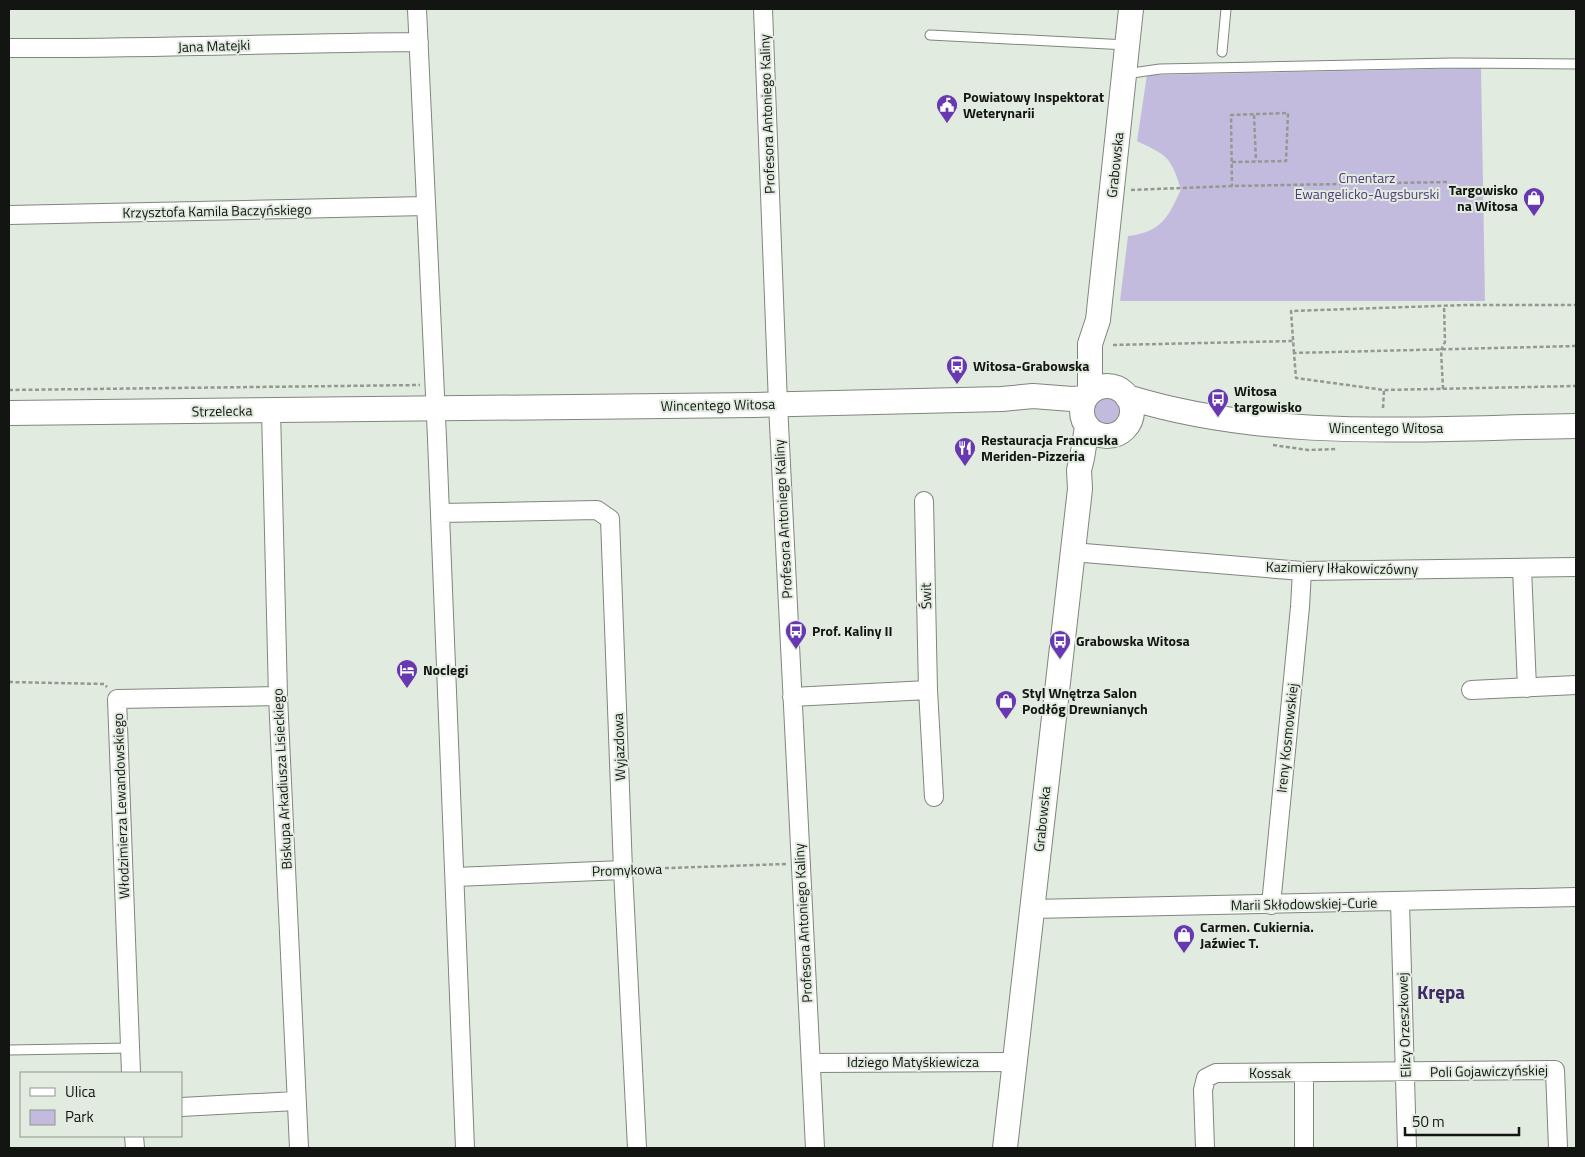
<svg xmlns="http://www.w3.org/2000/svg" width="1585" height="1157" viewBox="0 0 1585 1157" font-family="'Titillium Web',sans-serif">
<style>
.green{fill:#c3bbdd}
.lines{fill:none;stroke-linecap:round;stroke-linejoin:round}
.lane-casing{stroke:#7e877c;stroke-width:11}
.street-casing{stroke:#7e877c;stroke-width:20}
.secondary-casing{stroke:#7e877c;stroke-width:26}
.path{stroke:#929990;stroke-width:2.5;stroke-dasharray:4 2.5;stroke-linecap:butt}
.lane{stroke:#fff;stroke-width:9}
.street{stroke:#fff;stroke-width:18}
.secondary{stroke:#fff;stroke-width:24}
.labels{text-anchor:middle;stroke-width:4;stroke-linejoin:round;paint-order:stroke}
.street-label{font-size:14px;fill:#121511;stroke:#e2ebdf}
.poi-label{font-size:14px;font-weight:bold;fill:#121511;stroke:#e2ebdf;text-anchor:start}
.park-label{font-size:14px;fill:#513d7b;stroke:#e2ebdf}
.district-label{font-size:19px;font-weight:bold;fill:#3e2a64;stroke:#e2ebdf}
</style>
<rect width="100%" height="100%" fill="#e2ebdf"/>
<path class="green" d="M 1481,68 L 1485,301 L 1120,301 L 1128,236 C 1161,232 1168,218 1181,189 C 1170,156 1168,156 1137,141 L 1147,75 Z
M1092 411a15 15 0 1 1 30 0a15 15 0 1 1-30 0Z"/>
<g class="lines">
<g class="lane-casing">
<path id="lane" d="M 930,35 L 1127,45
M 1222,52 L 1226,9
M 1125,74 L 1160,69 L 1452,63 L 1576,64
M 9,1050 L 130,1048"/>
</g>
<g class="street-casing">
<path id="street" d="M 417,9 L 437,438 L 465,1148
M 763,9 L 778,404 L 815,1148
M 9,48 C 145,49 282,43 419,42
M 9,215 L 426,206
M 271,410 L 278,696 L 299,1148
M 924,501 L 928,690 L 934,797
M 440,513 L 597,510 L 610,519 L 623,870 L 637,1148
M 1072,552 L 1302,571 L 1576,567
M 1522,568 L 1527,688
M 1471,690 L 1576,685
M 792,697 L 928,690
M 455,877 L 623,870
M 1400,902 L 1407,1148
M 1271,905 L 1300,607 L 1302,571
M 1032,909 L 1576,897
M 811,1063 L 1015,1062
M 131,1073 L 117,699 L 278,696
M 1304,1073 L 1304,1148
M 181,1107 L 296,1101
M 134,1136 L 135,1148
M 1205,1148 L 1203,1090 L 1206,1078 L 1216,1073 L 1555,1070 L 1558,1148"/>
</g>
<g class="secondary-casing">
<path id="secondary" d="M1082 411a25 25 0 1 1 50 0a25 25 0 1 1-50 0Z
M 1090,392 L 1090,344 L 1098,320 L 1131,9
M 1127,397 C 1272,442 1427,428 1576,426
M 9,413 L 754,405 L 1002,399 L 1033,396 L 1072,399 L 1085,398
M 1005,1148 L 1080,489 L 1079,470 L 1082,458 L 1087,427"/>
</g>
<path class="path" d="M 1254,115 L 1256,161
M 1232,162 L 1286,161 L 1288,113 L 1231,115 L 1232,186
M 1131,190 L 1232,186 L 1448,182
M 1113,345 L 1293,341
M 1576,346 L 1294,353 L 1296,378 L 1384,390 L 1576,386
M 1294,353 L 1291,311 L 1466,305 L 1576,305
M 1443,389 L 1441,350 L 1445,342 L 1444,306
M 9,390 L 420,385
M 1383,408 L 1384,390
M 1273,445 L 1308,450 L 1337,449
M 9,682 L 104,684 L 107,687
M 639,869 L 786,864"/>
<use href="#lane" class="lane"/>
<use href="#street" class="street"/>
<use href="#secondary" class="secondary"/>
</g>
<defs>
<g id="civic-pin" transform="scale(1.125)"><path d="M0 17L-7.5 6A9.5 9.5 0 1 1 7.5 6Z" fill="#6738b0" stroke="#e2ebdf"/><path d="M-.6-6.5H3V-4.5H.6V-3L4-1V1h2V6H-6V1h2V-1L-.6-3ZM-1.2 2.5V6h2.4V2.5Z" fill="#fff"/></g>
<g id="shop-pin" transform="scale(1.125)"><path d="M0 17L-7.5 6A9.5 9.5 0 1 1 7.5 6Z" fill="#6738b0" stroke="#e2ebdf"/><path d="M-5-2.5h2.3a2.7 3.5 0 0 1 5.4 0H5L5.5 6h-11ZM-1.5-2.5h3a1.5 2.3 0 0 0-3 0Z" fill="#fff"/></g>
<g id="bus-pin" transform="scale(1.125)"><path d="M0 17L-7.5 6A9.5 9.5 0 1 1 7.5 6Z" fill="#6738b0" stroke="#e2ebdf"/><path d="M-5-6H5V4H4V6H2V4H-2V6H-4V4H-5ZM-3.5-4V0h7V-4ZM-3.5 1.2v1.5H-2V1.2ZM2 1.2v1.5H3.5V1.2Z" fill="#fff"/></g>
<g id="restaurant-pin" transform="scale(1.125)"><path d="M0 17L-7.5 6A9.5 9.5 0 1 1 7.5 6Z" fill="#6738b0" stroke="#e2ebdf"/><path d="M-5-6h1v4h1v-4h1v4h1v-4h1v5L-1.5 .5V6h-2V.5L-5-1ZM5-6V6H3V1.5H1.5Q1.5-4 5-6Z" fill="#fff"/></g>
<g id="hotel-pin" transform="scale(1.125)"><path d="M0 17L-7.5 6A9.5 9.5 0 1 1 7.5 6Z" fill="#6738b0" stroke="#e2ebdf"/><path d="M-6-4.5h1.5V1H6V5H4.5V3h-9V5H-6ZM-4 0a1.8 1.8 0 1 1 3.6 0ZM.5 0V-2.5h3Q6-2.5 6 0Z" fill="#fff"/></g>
</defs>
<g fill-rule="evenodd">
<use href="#civic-pin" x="947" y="105"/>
<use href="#shop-pin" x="1534" y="198"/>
<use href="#bus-pin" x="957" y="366"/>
<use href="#bus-pin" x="1218" y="399"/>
<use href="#restaurant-pin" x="965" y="448"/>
<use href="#bus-pin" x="796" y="631"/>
<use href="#bus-pin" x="1060" y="641"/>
<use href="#hotel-pin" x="407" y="670"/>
<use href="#shop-pin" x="1006" y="701"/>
<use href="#shop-pin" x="1184" y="935"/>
</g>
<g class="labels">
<g class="street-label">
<text transform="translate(214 46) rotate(-2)" y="5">Jana Matejki</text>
<text transform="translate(767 114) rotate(-92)" y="5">Profesora Antoniego Kaliny</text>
<text transform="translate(1115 165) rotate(-84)" y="5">Grabowska</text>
<text transform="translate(217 211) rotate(-1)" y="5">Krzysztofa Kamila Baczyńskiego</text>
<text transform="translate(718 405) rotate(-1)" y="5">Wincentego Witosa</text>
<text transform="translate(222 411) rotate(-1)" y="5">Strzelecka</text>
<text x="1386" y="433">Wincentego Witosa</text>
<text transform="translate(783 519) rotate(-93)" y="5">Profesora Antoniego Kaliny</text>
<text transform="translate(1342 568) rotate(1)" y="5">Kazimiery Iłłakowiczówny</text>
<text transform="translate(926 596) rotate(-91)" y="5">Świt</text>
<text transform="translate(1287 738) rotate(-84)" y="5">Ireny Kosmowskiej</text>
<text transform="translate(619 747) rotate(-92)" y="5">Wyjazdowa</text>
<text transform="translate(282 779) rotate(-93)" y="5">Biskupa Arkadiusza Lisieckiego</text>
<text transform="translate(121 806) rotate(-92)" y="5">Włodzimierza Lewandowskiego</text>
<text transform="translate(1042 819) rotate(-84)" y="5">Grabowska</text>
<text transform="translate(627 870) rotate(-2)" y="5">Promykowa</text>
<text transform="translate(1304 904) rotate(-1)" y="5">Marii Skłodowskiej-Curie</text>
<text transform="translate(803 923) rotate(-93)" y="5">Profesora Antoniego Kaliny</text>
<text transform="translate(1404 1025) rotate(-92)" y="5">Elizy Orzeszkowej</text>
<text x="913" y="1067">Idziego Matyśkiewicza</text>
<text transform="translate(1489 1071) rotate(-1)" y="5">Poli Gojawiczyńskiej</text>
<text x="1270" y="1078">Kossak</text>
</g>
<g class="poi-label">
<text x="963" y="102">Powiatowy Inspektorat<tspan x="963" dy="16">Weterynarii</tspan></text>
<text x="1518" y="195" text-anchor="end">Targowisko<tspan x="1518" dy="16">na Witosa</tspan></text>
<text x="973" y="371">Witosa-Grabowska</text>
<text x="1234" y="396">Witosa<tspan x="1234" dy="16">targowisko</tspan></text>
<text x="981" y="445">Restauracja Francuska<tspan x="981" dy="16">Meriden-Pizzeria</tspan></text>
<text x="812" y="636">Prof. Kaliny II</text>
<text x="1076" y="646">Grabowska Witosa</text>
<text x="423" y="675">Noclegi</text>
<text x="1022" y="698">Styl Wnętrza Salon<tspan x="1022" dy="16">Podłóg Drewnianych</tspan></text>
<text x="1200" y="932">Carmen. Cukiernia.<tspan x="1200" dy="16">Jaźwiec T.</tspan></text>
</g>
<g class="park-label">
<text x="1367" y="183">Cmentarz<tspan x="1367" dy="16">Ewangelicko-Augsburski</tspan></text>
</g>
<g class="district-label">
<text x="1441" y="999">Krępa</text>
</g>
</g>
<rect width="1585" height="1157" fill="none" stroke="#121511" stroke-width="20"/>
<rect x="20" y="1072" width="162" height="65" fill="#e2ebdf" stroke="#8f958d"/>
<rect x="30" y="1088" width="25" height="8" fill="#ffffff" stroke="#8f958d"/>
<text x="65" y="1097" font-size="15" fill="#121511">Ulica</text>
<rect x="30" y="1110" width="25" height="15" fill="#c3bbdd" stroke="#8f958d"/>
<text x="65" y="1122" font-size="15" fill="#121511">Park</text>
<path d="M1405 1127v8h114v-8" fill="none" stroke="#121511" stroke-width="2.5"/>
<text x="1412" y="1127" font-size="15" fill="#121511" stroke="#e2ebdf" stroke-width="4" paint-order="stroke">50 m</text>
</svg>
